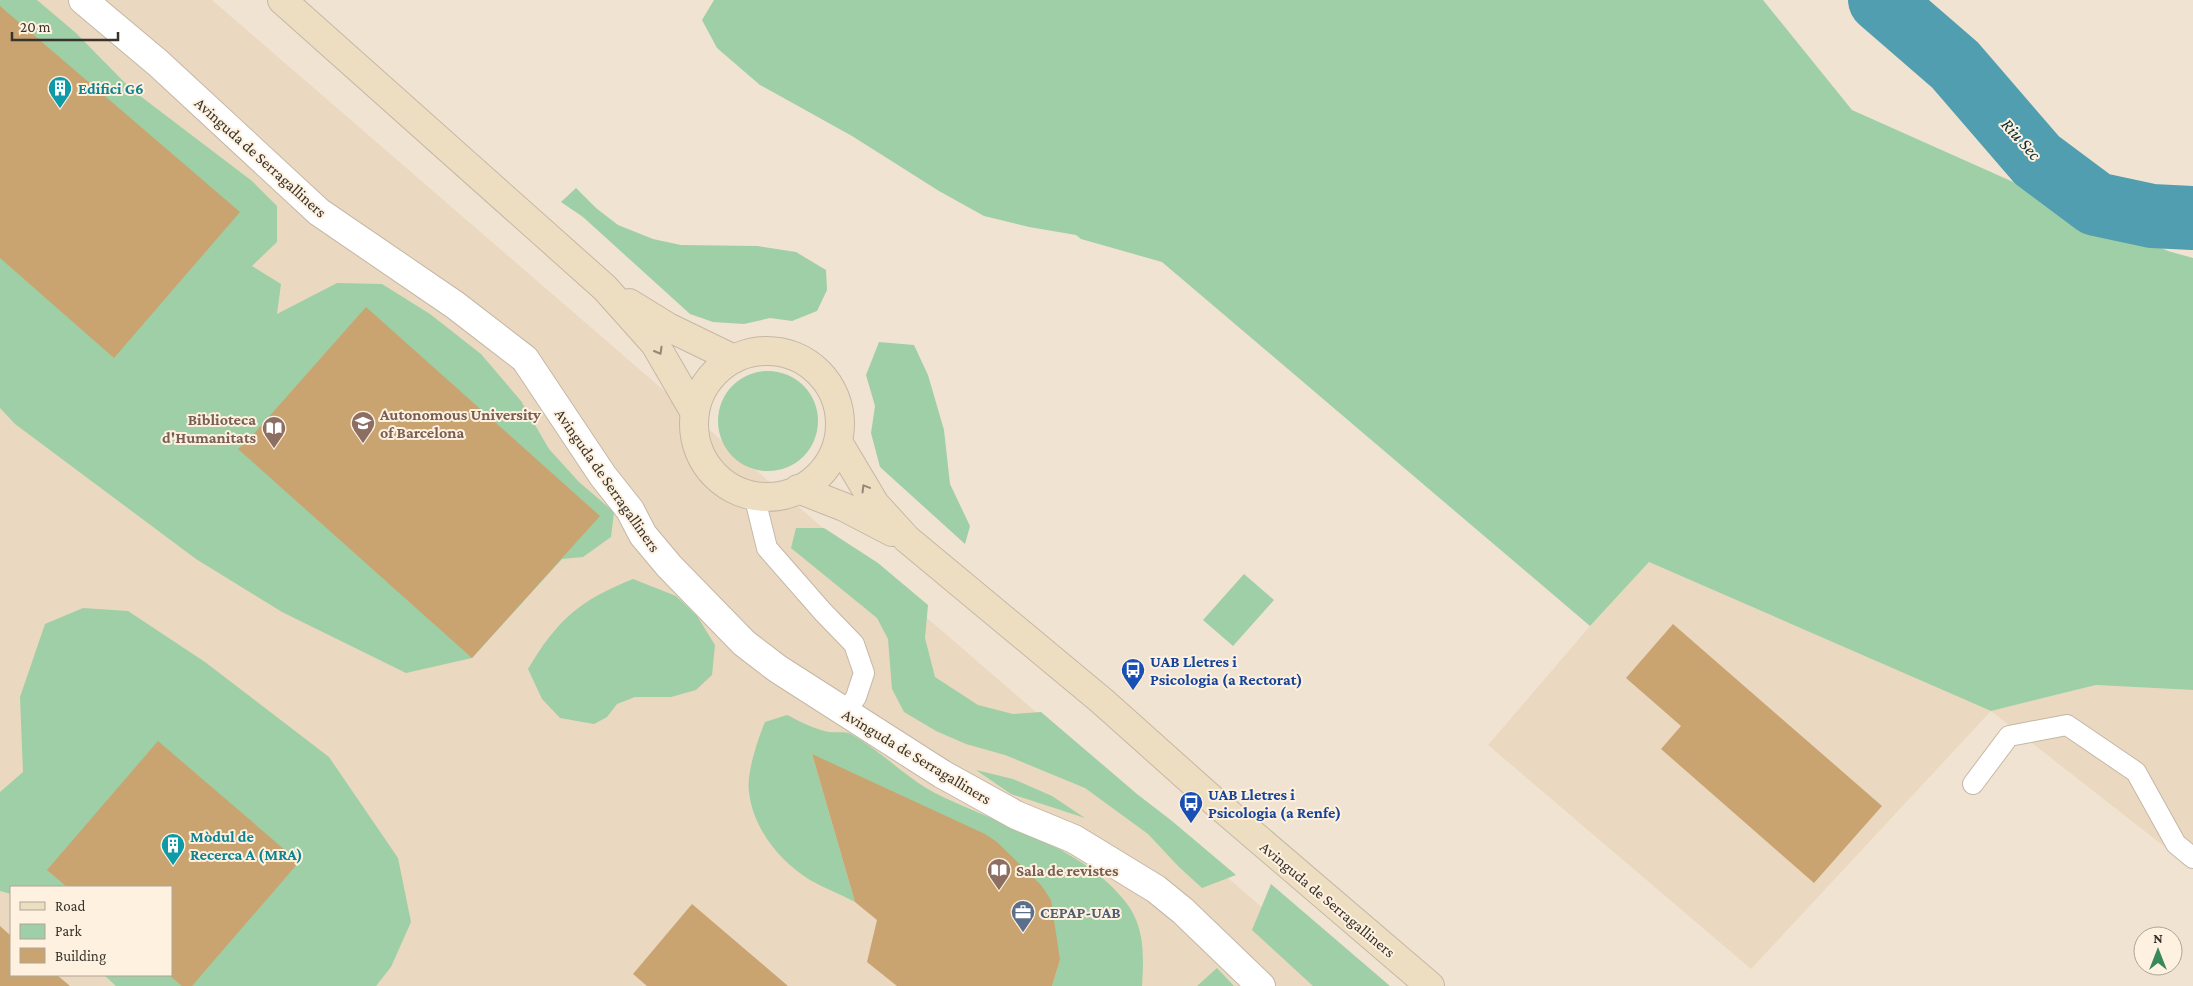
<svg xmlns="http://www.w3.org/2000/svg" width="2193" height="986" viewBox="0 0 2193 986" font-family="'Crimson Pro',serif">
<style>
.built{fill:#ebd8c0;fill-rule:evenodd}
.green{fill:#9fcfa6}
.lines{fill:none;stroke-linecap:round;stroke-linejoin:round}
.river{stroke:#509eb0;stroke-width:64}
.building{fill:#c9a471}
.lane-casing{stroke:#c4b7a6;stroke-width:22}
.street-casing{stroke:#c4b7a6;stroke-width:30}
.secondary-casing{stroke:#c4b7a6;stroke-width:30}
.lane{stroke:#fff;stroke-width:20}
.street{stroke:#fff;stroke-width:28}
.secondary{stroke:#eddec1;stroke-width:28}
.oneway{stroke:#928876}
.labels{text-anchor:middle;stroke-width:4;stroke-linejoin:round;paint-order:stroke}
.culture-label{font-size:16px;font-weight:bold;fill:#0d838f;stroke:#fef1df;text-anchor:start}
.street-label{font-size:16px;fill:#38332c;stroke:#fef1df}
.education-label{font-size:16px;font-weight:bold;fill:#785e54;stroke:#fef1df;text-anchor:start}
.transit-label{font-size:16px;font-weight:bold;fill:#164399;stroke:#fef1df;text-anchor:start}
.service-label{font-size:16px;font-weight:bold;fill:#4e5e75;stroke:#fef1df;text-anchor:start}
.water-label{font-size:18px;font-style:italic;fill:#082f37;stroke:#fef1df}
</style>
<rect width="100%" height="100%" fill="#f1e3d2"/>
<path class="built" d="M 0,0 L 212,0 L 1353,986 L 0,986 ZM 11,887 L 171,887 L 171,975 L 11,975 Z
M 1649,562 L 1991,711 L 2096,685 L 2193,690 L 2193,869 L 1991,711 L 1751,969 L 1488,745 L 1590,626 Z"/>
<path class="green" d="M 0,0 L 37,0 L 76,33 L 131,89 L 252,181 L 277,206 L 277,242 L 252,266 L 281,284 L 277,314 L 337,283 L 382,284 L 430,314 L 481,354 L 521,401 L 549,449 L 579,482 L 614,512 L 611,537 L 583,557 L 562,559 L 472,658 L 406,673 L 282,612 L 196,559 L 15,424 L 0,408 Z
M 714,0 L 1763,0 L 1852,110 L 2168,251 L 2193,258 L 2193,690 L 2096,685 L 1991,711 L 1649,562 L 1590,626 L 1162,262 L 1081,239 L 1076,235 L 1029,227 L 984,216 L 939,191 L 852,136 L 760,85 L 717,48 L 702,20 Z
M 576,188 L 596,208 L 618,225 L 653,239 L 681,245 L 757,246 L 796,252 L 826,270 L 827,290 L 817,311 L 792,321 L 770,318 L 744,324 L 713,322 L 690,314 L 583,217 L 561,202 Z
M 879,342 L 914,345 L 928,375 L 944,430 L 950,484 L 970,526 L 965,544 L 880,467 L 871,433 L 875,406 L 866,375 Z
M718 421a50 50 0 1 1 100 0a50 50 0 1 1-100 0Z
M 796,528 L 824,528 L 878,563 L 928,605 L 925,638 L 935,677 L 978,705 L 1013,714 L 1041,712 L 1137,794 L 1172,821 L 1236,875 L 1202,888 L 1179,867 L 1148,834 L 1085,788 L 1005,755 L 966,744 L 936,731 L 904,712 L 892,689 L 888,639 L 877,618 L 791,548 Z
M 1244,574 L 1274,600 L 1233,646 L 1203,620 Z
M 633,579 L 676,596 L 697,616 L 715,645 L 712,675 L 696,690 L 671,697 L 635,697 L 617,704 L 607,717 L 594,724 L 560,718 L 542,699 L 528,669 C 557,620 580,600 633,579 Z
M 83,608 L 128,611 L 205,662 L 329,757 L 398,858 L 411,922 L 391,967 L 376,986 L 116,986 L 104,975 L 171,975 L 171,887 L 11,887 L 11,894 L 0,891 L 0,792 L 23,772 L 20,697 L 45,624 Z
M 787,715 C 801,722 814,729 829,732 C 836,733 845,731 851,734 C 881,751 905,777 935,793 C 996,824 1080,845 1124,900 C 1145,925 1144,955 1142,986 L 1052,986 L 1060,960 L 812,754 L 855,902 C 840,894 824,888 810,880 C 779,861 753,828 749,792 C 746,774 758,739 765,722 Z
M 976,770 L 1013,779 L 1052,796 L 1085,818 L 1011,794 Z
M 1271,884 L 1390,986 L 1313,986 L 1252,930 Z
M 1217,968 L 1234,986 L 1197,986 Z"/>
<g class="lines">
<path class="river" d="M 1880,0 L 1955,65 L 2037,160 L 2096,204 L 2152,216 L 2193,218"/>
</g>
<path class="building" d="M 0,6 L 240,212 L 114,358 L 0,258 Z
M 366,307 L 600,516 L 472,658 L 238,449 L 251,437 Z
M 1673,624 L 1882,806 L 1814,883 L 1661,749 L 1681,726 L 1626,678 Z
M 158,741 L 299,862 L 192,986 L 182,986 L 169,975 L 171,975 L 171,887 L 67,887 L 47,870 Z
M 812,754 L 985,834 L 997,842 L 1041,885 L 1051,900 L 1060,960 L 1052,986 L 897,986 L 867,962 L 877,920 L 855,902 Z
M 692,904 L 788,986 L 647,986 L 633,974 Z
M 0,926 L 11,936 L 11,975 L 57,975 L 70,986 L 0,986 Z"/>
<g class="lines">
<g class="lane-casing">
<path id="lane" d="M 754,495 L 767,548 L 823,612 L 854,644 L 864,673 L 856,697 L 846,712
M 1973,784 L 2009,736 L 2067,725 L 2136,772 L 2176,844 L 2193,858"/>
</g>
<g class="street-casing">
<path id="street" d="M 83,0 L 158,63 L 319,212 L 455,305 L 525,359 L 603,476 L 630,510 L 643,535 L 669,566 L 744,643 L 778,669 L 942,774 L 1016,815 L 1074,839 L 1156,889 L 1183,911 L 1261,986"/>
</g>
<g class="secondary-casing">
<path id="secondary" d="M 282,0 L 605,288 L 655,344 L 695,413
M 629,303 L 668,327 L 734,359
M694 424a73 73 0 1 1 146 0a73 73 0 1 1-146 0Z
M 838,442 L 875,504 L 907,539 L 1102,701 L 1215,802 L 1430,986
M 798,489 L 844,507 L 892,532"/>
</g>
<use href="#lane" class="lane"/>
<use href="#street" class="street"/>
<use href="#secondary" class="secondary"/>
</g>
<defs><path id="oneway-chevron" d="M-2-3.5L2.5 0L-2 3.5" fill="none" stroke-width="1.6" stroke-linecap="round" stroke-linejoin="round" transform="scale(1.25)"/></defs>
<g class="oneway">
<use href="#oneway-chevron" transform="translate(659 351) rotate(60)"/>
<use href="#oneway-chevron" transform="translate(865 488) rotate(-121)"/>
</g>
<defs>
<g id="building-pin" transform="scale(1.25)"><path d="M0 17L-7.5 6A9.5 9.5 0 1 1 7.5 6Z" fill="#0f9aa8" stroke="#fef1df"/><path d="M-4-6H4V6H1V3H-1V6H-4ZM-2.5-4.3h1.7v1.8h-1.7ZM.8-4.3h1.7v1.8H.8ZM-2.5-1h1.7V.8h-1.7ZM.8-1h1.7V.8H.8Z" fill="#fff"/></g>
<g id="university-pin" transform="scale(1.25)"><path d="M0 17L-7.5 6A9.5 9.5 0 1 1 7.5 6Z" fill="#8d6e63" stroke="#fef1df"/><path d="M0-5L7-2L0 1L-7-2ZM-4 1L0 2.5L4 1V4Q0 6-4 4Z" fill="#fff"/></g>
<g id="library-pin" transform="scale(1.25)"><path d="M0 17L-7.5 6A9.5 9.5 0 1 1 7.5 6Z" fill="#8d6e63" stroke="#fef1df"/><path d="M-6-4Q-3-5.5-.7-3.5V5Q-3 3-6 4ZM6-4Q3-5.5 .7-3.5V5Q3 3 6 4Z" fill="#fff"/></g>
<g id="bus-pin" transform="scale(1.25)"><path d="M0 17L-7.5 6A9.5 9.5 0 1 1 7.5 6Z" fill="#1a4fb4" stroke="#fef1df"/><path d="M-5-6H5V4H4V6H2V4H-2V6H-4V4H-5ZM-3.5-4V0h7V-4ZM-3.5 1.2v1.5H-2V1.2ZM2 1.2v1.5H3.5V1.2Z" fill="#fff"/></g>
<g id="office-pin" transform="scale(1.25)"><path d="M0 17L-7.5 6A9.5 9.5 0 1 1 7.5 6Z" fill="#5c6f8a" stroke="#fef1df"/><path d="M-6-3h4V-5.5h4V-3h4V5H-6ZM-1-4.5V-3h2v-1.5ZM-6 0V1H6V0Z" fill="#fff"/></g>
</defs>
<g fill-rule="evenodd">
<use href="#building-pin" x="60" y="88"/>
<use href="#university-pin" x="363" y="423"/>
<use href="#library-pin" x="274" y="428"/>
<use href="#bus-pin" x="1133" y="670"/>
<use href="#bus-pin" x="1191" y="803"/>
<use href="#building-pin" x="173" y="845"/>
<use href="#library-pin" x="999" y="870"/>
<use href="#office-pin" x="1023" y="912"/>
</g>
<g class="labels">
<g class="culture-label">
<text x="78" y="94">Edifici G6</text>
<text x="190" y="842">Mòdul de<tspan x="190" dy="18">Recerca A (MRA)</tspan></text>
</g>
<g class="street-label">
<text transform="translate(261 157) rotate(42)" y="6">Avinguda de Serragalliners</text>
<text transform="translate(608 480) rotate(55)" y="6">Avinguda de Serragalliners</text>
<text transform="translate(917 756) rotate(31)" y="6">Avinguda de Serragalliners</text>
<text transform="translate(1328 899) rotate(40)" y="6">Avinguda de Serragalliners</text>
</g>
<g class="education-label">
<text x="380" y="420">Autonomous University<tspan x="380" dy="18">of Barcelona</tspan></text>
<text x="256" y="425" text-anchor="end">Biblioteca<tspan x="256" dy="18">d'Humanitats</tspan></text>
<text x="1016" y="876">Sala de revistes</text>
</g>
<g class="transit-label">
<text x="1150" y="667">UAB Lletres i<tspan x="1150" dy="18">Psicologia (a Rectorat)</tspan></text>
<text x="1208" y="800">UAB Lletres i<tspan x="1208" dy="18">Psicologia (a Renfe)</tspan></text>
</g>
<g class="service-label">
<text x="1040" y="918">CEPAP-UAB</text>
</g>
<g class="water-label">
<text transform="translate(2021 139) rotate(48)" y="6">Riu Sec</text>
</g>
</g>
<rect x="10" y="886" width="162" height="90" fill="#fef1df" stroke="#afa597"/>
<rect x="20" y="902" width="25" height="8" fill="#eddec1" stroke="#afa597"/>
<text x="55" y="911" font-size="15" fill="#38332c">Road</text>
<rect x="20" y="924" width="25" height="15" fill="#9fcfa6" stroke="#afa597"/>
<text x="55" y="936" font-size="15" fill="#38332c">Park</text>
<rect x="20" y="948" width="25" height="15" fill="#c9a471" stroke="#afa597"/>
<text x="55" y="961" font-size="15" fill="#38332c">Building</text>
<g transform="translate(2158 951)"><circle r="24" fill="#fef1df" stroke="#afa597"/>
<path d="M0-4L9 19L0 12L-9 19Z" fill="#388859"/>
<text y="-8" font-size="14" font-weight="bold" text-anchor="middle" fill="#38332c">N</text>
</g>
<path d="M12 32v8h106v-8" fill="none" stroke="#38332c" stroke-width="2.5"/>
<text x="20" y="32" font-size="15" fill="#38332c" stroke="#fef1df" stroke-width="4" paint-order="stroke">20 m</text>
</svg>
